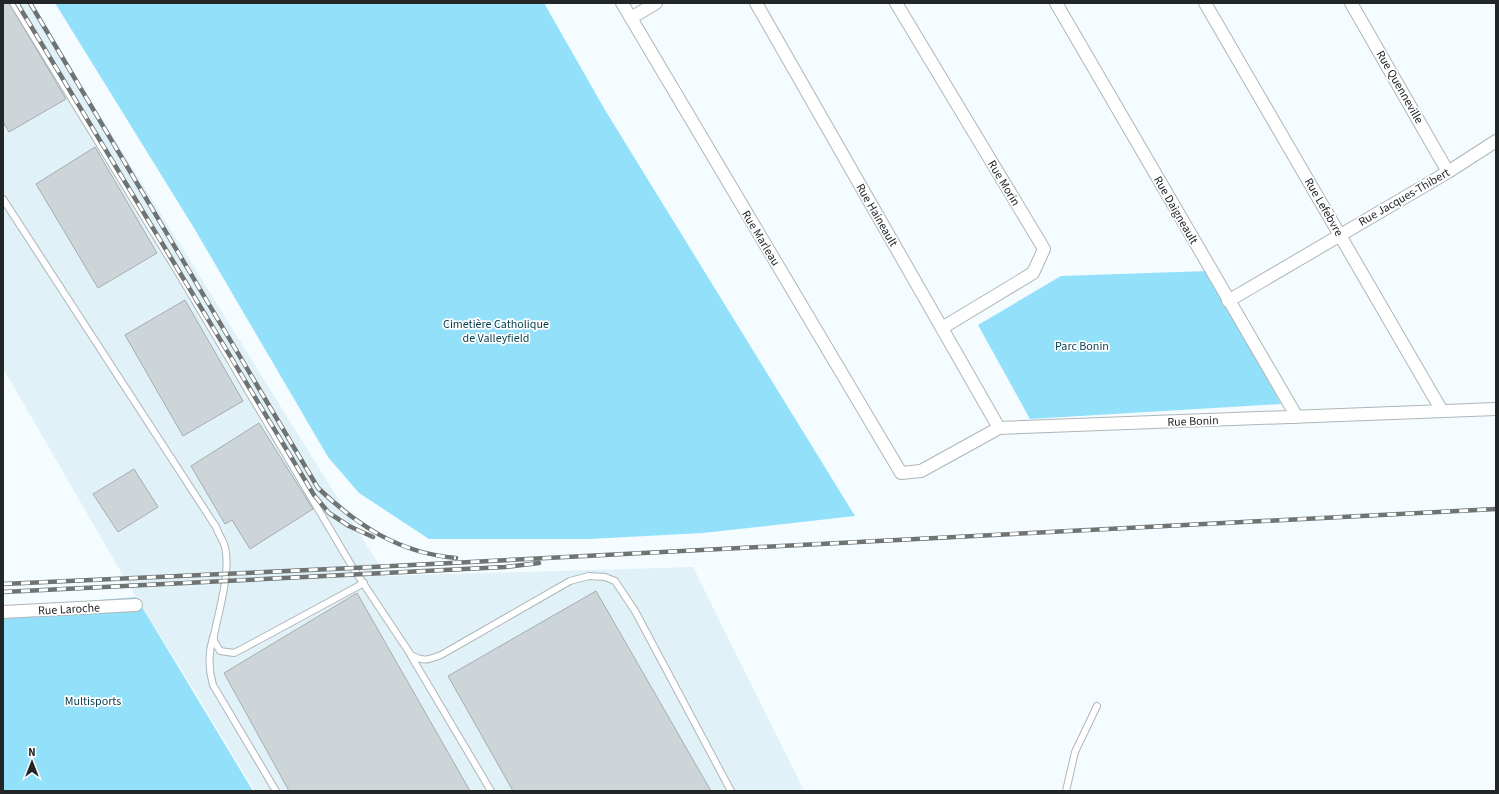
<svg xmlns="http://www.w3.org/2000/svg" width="1499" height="794" viewBox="0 0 1499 794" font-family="'Source Sans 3',sans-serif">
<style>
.built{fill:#e0f1f7}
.green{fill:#93e0fa}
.building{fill:#cdd5d8;stroke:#a5adb0}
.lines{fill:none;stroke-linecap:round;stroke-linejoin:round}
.service-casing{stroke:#aeb6b9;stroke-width:8}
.minor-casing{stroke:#aeb6b9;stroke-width:14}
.service{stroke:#fff;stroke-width:6}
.minor{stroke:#fff;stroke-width:12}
.rail-casing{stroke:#6e7374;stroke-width:4.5}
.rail{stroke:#fff;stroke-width:3;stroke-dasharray:9;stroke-linecap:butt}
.labels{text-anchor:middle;stroke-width:3.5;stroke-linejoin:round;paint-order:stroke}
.street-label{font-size:12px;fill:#232627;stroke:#fff}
.park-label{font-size:12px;fill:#053e4d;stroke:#fff}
</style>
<rect width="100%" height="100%" fill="#f4fcff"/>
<path class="built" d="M 3,3 L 30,3 L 386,576 L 693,567 L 804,791 L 255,791 L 189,682 L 125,579 L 3,368 Z"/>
<path class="green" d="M 55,3 L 544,3 L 605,110 L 855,516 L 703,533 L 589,539 L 429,539 L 359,493 L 328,457 L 194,228 Z
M 1208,271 L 1281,404 L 1030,419 L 978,325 L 1061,276 Z
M 136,597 L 253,791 L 3,791 L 3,608 Z"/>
<path class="building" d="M 3,3 L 9,3 L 66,99 L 9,132 L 3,122 Z
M 95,147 L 157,253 L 98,288 L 36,184 Z
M 185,300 L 243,401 L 183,436 L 125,335 Z
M 259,423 L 313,509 L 250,549 L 232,520 L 225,524 L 191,466 Z
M 134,469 L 158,507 L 118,532 L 93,494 Z
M 596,591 L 711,791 L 513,791 L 448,676 Z
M 357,593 L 470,791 L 289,791 L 224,673 Z"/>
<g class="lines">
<g class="service-casing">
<path id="service" d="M 13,3 L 179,274 L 353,568 L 411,655 C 424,662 428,660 441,655 L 570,581 L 589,576 L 605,577 L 615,581 L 635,611 L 731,791
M 3,199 L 216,527 C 218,533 223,540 225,547 C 231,570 219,611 214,635 L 214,641 L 220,651 L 234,653 L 242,649 L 364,583
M 213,637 C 208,654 208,668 213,685 L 276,791
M 411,656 L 491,791
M 1066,791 L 1075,752 L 1097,706"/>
</g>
<g class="minor-casing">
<path id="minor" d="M 622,3 L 901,473 L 921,471 L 999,428 L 1496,409
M 756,3 L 999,428
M 896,3 L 1044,249 L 1033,273 L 942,328
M 1056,3 L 1297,417
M 1205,3 L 1442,411
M 1351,3 L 1448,172
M 631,18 L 656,3
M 1228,301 L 1448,172 L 1496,141
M 3,612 L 136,605"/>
</g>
<use href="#service" class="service"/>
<use href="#minor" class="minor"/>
<g class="rail-casing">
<path id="rail" d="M 17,3 L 314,495 L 329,513 L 349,526 L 373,537
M 30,3 L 318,488 C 358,526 399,553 456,558
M 3,584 L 353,568 L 1496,509
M 3,592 L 505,567 L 539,563"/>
</g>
<use href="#rail" class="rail"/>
</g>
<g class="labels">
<g class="street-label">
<text transform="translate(1400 87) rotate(60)" y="4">Rue Quenneville</text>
<text transform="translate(1004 183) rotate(59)" y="4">Rue Morin</text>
<text transform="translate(1404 197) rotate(-30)" y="4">Rue Jacques-Thibert</text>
<text transform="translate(1324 207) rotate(60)" y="4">Rue Lefebvre</text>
<text transform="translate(1176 210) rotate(60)" y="4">Rue Daigneault</text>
<text transform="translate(877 215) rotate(60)" y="4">Rue Haineault</text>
<text transform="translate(761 238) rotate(59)" y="4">Rue Marleau</text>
<text transform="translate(1193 421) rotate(-2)" y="4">Rue Bonin</text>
<text transform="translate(69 609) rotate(-3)" y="4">Rue Laroche</text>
</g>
<g class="park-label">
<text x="496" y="328">Cimetière Catholique<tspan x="496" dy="14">de Valleyfield</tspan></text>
<text x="1082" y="350">Parc Bonin</text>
<text x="93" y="705">Multisports</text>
</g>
</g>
<rect width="1499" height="794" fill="none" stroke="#232627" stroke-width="8"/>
<g transform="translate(32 762)" stroke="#ffffff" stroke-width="3" paint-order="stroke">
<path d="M0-3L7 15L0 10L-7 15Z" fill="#232627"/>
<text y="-6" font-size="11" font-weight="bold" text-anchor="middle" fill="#232627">N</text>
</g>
</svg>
